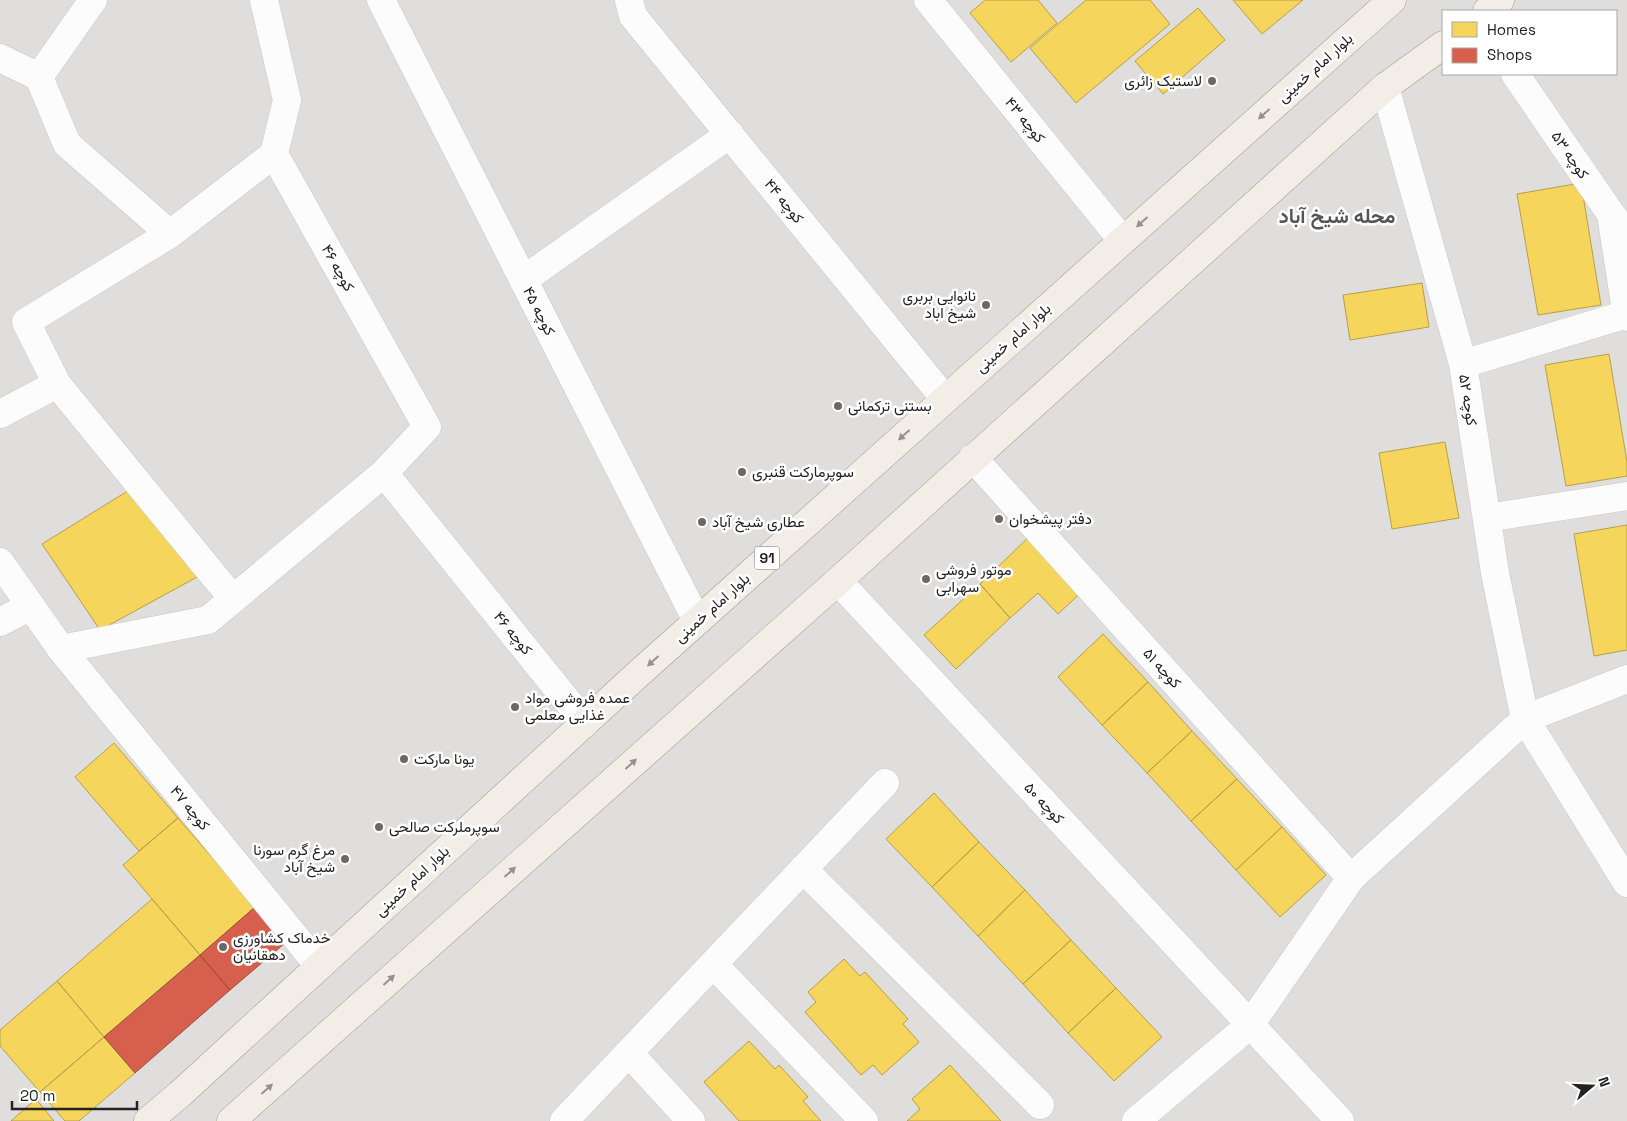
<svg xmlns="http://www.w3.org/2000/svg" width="1627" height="1121" viewBox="0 0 1627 1121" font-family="'Space Grotesk',Vazirmatn,sans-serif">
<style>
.residential{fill:#dfdedc;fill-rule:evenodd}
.homes{fill:#f6d55c;stroke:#b69f4b}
.shops{fill:#d6604d;stroke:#a04d40}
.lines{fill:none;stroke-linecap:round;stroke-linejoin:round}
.minor-casing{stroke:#c9c8c7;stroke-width:29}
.major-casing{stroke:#a79c86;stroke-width:29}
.minor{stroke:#fdfcfc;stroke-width:28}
.major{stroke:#f3ede7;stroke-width:28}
.oneway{fill:#95928e}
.poi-dot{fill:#6a6968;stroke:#fff;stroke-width:2}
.labels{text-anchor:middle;stroke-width:5;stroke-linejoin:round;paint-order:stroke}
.shield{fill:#fff;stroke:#646464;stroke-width:1}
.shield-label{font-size:14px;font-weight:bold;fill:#222}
.street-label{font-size:15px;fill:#222;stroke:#fff}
.poi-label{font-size:15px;fill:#222;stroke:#fff;text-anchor:start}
.district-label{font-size:20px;font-weight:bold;fill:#555;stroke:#fff}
</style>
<rect width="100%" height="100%" fill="#f0eeeb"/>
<path class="residential" d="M 0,0 L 1627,0 L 1627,1121 L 0,1121 ZM 1443,11 L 1616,11 L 1616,74 L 1443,74 Z"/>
<path class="homes" d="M 985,0 L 1038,0 L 1057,23 L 1011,62 L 970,13 Z
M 1086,0 L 1150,0 L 1170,24 L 1076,103 L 1030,48 Z
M 1233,0 L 1303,0 L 1262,34 Z
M 1198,8 L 1225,40 L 1163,94 L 1135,61 Z
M 1581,183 L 1601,305 L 1538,315 L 1517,194 Z
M 1422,283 L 1429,327 L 1350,340 L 1343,295 Z
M 1609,354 L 1627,462 L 1627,476 L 1566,486 L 1545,365 Z
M 1445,442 L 1459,518 L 1392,529 L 1379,453 Z
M 139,484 L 199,576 L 100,630 L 42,544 Z
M 1627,525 L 1627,650 L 1594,656 L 1574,534 Z
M 1034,532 L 1086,588 L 1058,614 L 1038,593 L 1010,618 L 980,584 Z
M 980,584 L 1010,618 L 956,669 L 924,635 Z
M 1103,634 L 1148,682 L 1102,725 L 1058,677 Z
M 1148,682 L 1192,731 L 1147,773 L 1102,725 Z
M 1192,731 L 1237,779 L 1191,821 L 1147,773 Z
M 114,743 L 178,818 L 139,851 L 75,777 Z
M 1237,779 L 1282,827 L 1236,870 L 1191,821 Z
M 934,793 L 979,842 L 932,887 L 886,839 Z
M 178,818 L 255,907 L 200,955 L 123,865 Z
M 1282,827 L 1326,875 L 1280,917 L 1236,870 Z
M 979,842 L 1025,890 L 978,936 L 932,887 Z
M 1025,890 L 1071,940 L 1023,984 L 978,936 Z
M 152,899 L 200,955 L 104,1037 L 57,981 Z
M 1071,940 L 1116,988 L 1068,1033 L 1023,984 Z
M 844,959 L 860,976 L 865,972 L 908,1019 L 903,1024 L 919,1042 L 882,1075 L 873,1065 L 861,1075 L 805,1012 L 816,1002 L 808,992 Z
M 57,981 L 104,1037 L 40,1092 L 0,1046 L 0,1030 Z
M 1116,988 L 1162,1037 L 1114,1081 L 1068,1033 Z
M 104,1037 L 135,1073 L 79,1121 L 65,1121 L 40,1092 Z
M 749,1041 L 775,1069 L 779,1065 L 808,1097 L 803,1101 L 821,1121 L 739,1121 L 704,1082 Z
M 950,1065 L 1001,1121 L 907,1121 L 920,1109 L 912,1099 Z
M 36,1099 L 54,1121 L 11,1121 Z"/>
<path class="shops" d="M 255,907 L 285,943 L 230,990 L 200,955 Z
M 200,955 L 230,990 L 135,1073 L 104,1037 Z"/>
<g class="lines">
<g class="minor-casing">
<path id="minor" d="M 93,0 L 39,77 L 67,144 L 170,234 L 274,154 L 427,427 L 384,473 L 585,723
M 264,0 L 287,100 L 274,154
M 381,0 L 697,621
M 629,0 L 633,16 L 945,399
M 928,0 L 1122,240
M 0,58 L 39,77
M 1515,74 L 1611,214 L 1627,234
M 1385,87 L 1463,364 L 1495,573 L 1525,719 L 1627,883
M 1611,214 L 1627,317
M 523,280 L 730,134
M 1463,364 L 1627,314
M 57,384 L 26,322 L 170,234
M 0,414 L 57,384 L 233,599
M 973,458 L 1351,878
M 1487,518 L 1627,496
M 0,562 L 61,649 L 208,620 L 384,473
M 838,581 L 1340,1121
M 0,622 L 31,606
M 61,649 L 319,966
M 803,869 L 1040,1105
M 713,964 L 864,1121
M 629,1053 L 691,1121
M 564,1121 L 885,783
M 1136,1121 L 1250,1025 L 1351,878 L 1525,719 L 1627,679"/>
</g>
<g class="major-casing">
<path id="major" d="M 1487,11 L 1500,0
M 148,1121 L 180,1094 L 637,675 L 1392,0
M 231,1121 L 838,581 L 1385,87 L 1443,45"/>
</g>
<use href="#minor" class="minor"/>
<use href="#major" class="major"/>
</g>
<defs><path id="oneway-solid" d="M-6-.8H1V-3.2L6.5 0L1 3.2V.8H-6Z" transform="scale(1.25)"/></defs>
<g class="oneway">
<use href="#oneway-solid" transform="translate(1264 114) rotate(138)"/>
<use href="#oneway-solid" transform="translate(1142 222) rotate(138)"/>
<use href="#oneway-solid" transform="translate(904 435) rotate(138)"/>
<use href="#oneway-solid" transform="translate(653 661) rotate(138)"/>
<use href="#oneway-solid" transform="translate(631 764) rotate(-42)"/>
<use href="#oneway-solid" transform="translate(510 872) rotate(-42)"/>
<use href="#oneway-solid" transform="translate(389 980) rotate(-42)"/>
<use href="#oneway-solid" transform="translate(267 1089) rotate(-42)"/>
</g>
<g class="poi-dot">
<circle cx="1212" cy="81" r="5"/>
<circle cx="986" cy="305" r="5"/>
<circle cx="838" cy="406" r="5"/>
<circle cx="742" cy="472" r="5"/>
<circle cx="999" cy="519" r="5"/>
<circle cx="702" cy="522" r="5"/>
<circle cx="926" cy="579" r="5"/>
<circle cx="515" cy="707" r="5"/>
<circle cx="404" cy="759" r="5"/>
<circle cx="379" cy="827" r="5"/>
<circle cx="345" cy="859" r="5"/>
<circle cx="223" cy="947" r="5"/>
</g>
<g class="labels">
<rect class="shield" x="754.5" y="546.5" width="25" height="23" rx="4"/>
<g class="shield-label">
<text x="767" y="563">91</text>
</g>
<g class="street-label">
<text transform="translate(1315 68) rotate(-42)" y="5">بلوار امام خمینی</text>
<text transform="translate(1025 120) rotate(51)" y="5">کوچه ۴۳</text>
<text transform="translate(1570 155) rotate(56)" y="5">کوچه ۵۳</text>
<text transform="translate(784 201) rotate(51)" y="5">کوچه ۴۴</text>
<text transform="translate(338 268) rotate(61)" y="5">کوچه ۴۶</text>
<text transform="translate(539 311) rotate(63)" y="5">کوچه ۴۵</text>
<text transform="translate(1013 338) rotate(-42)" y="5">بلوار امام خمینی</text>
<text transform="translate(1468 400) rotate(81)" y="5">کوچه ۵۲</text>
<text transform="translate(712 608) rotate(-42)" y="5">بلوار امام خمینی</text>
<text transform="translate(513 633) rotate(51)" y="5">کوچه ۴۶</text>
<text transform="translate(1162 668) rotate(48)" y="5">کوچه ۵۱</text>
<text transform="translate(1044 803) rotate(47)" y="5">کوچه ۵۰</text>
<text transform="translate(190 808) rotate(51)" y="5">کوچه ۴۷</text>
<text transform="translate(412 881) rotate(-43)" y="5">بلوار امام خمینی</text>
</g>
<g class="poi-label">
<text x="1202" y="86" text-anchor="end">لاستیک زائری</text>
<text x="976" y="301" text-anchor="end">نانوایی بربری<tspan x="976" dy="17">شیخ اباد</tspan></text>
<text x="848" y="411">بستنی ترکمانی</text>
<text x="752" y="477">سوپرمارکت قنبری</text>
<text x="1009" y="524">دفتر پیشخوان</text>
<text x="712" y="527">عطاری شیخ آباد</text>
<text x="936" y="575">موتور فروشی<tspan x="936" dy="17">سهرابی</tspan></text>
<text x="525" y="703">عمده فروشی مواد<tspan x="525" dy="17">غذایی معلمی</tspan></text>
<text x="414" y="764">یونا مارکت</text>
<text x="389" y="832">سوپرملرکت صالحی</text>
<text x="335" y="855" text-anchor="end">مرغ گرم سورنا<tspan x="335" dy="17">شیخ آباد</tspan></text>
<text x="233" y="943">خدماک کشاورزی<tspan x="233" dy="17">دهقانیان</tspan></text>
</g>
<g class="district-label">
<text x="1337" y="223">محله شیخ آباد</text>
</g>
</g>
<rect x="1442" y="10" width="175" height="65" fill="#ffffff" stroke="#a7a7a7"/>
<rect x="1452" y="22" width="25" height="15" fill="#f6d55c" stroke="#a7a7a7"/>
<text x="1487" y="35" font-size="15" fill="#222222">Homes</text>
<rect x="1452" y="48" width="25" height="15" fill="#d6604d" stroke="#a7a7a7"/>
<text x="1487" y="60" font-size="15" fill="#222222">Shops</text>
<g transform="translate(1592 1086) rotate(71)" stroke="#ffffff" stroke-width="4" paint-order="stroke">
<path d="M0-4L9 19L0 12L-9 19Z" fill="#222222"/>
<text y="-8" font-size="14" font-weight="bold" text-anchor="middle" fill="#222222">N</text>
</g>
<path d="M12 1101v8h125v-8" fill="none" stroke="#222222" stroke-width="2.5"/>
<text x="20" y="1101" font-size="15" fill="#222222" stroke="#ffffff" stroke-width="4" paint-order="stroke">20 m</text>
</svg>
